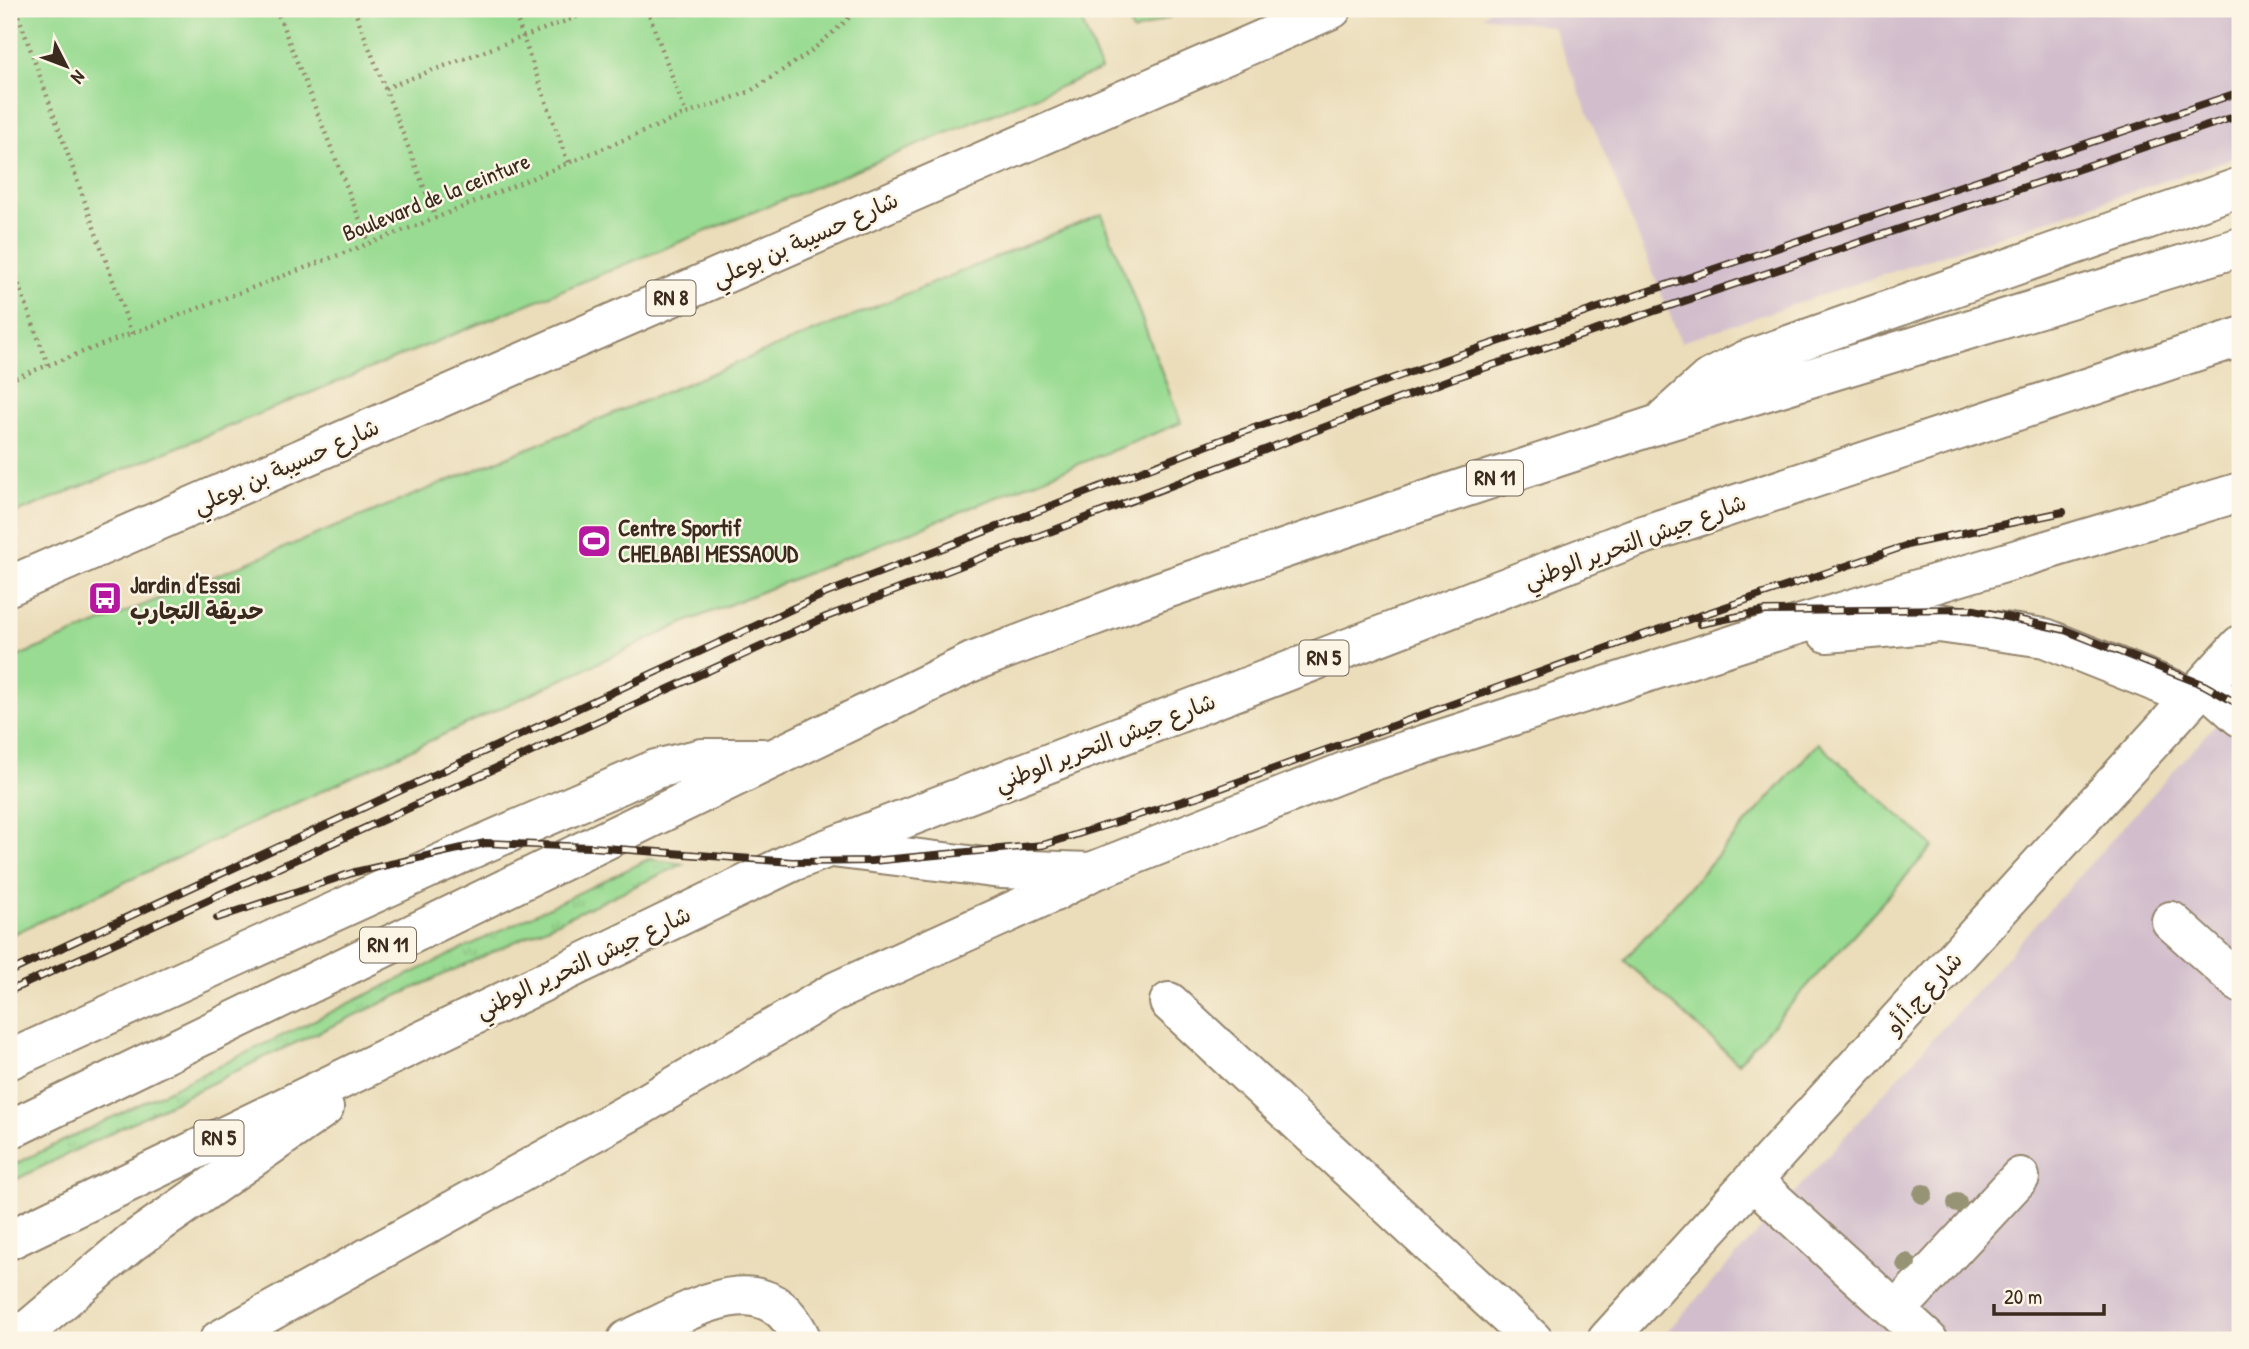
<svg xmlns="http://www.w3.org/2000/svg" width="2249" height="1349" viewBox="0 0 2249 1349" font-family="'Patrick Hand','Playpen Sans Arabic',sans-serif">
<style>
.industrial{fill:#d1bdcc}
.grass{fill:url(#grass-tufts);stroke:#6a8258;stroke-width:2}
.green{fill:#99db92;stroke:#6a8258;stroke-width:2}
.lines{fill:none;stroke-linecap:round;stroke-linejoin:round}
.minor-casing{stroke:#93846c;stroke-width:42}
.major-casing{stroke:#93846c;stroke-width:42}
.highway-casing{stroke:#93846c;stroke-width:42}
.path{stroke:#93846c;stroke-width:4.5;stroke-dasharray:2 5;stroke-linecap:butt}
.minor{stroke:#fff;stroke-width:38}
.major{stroke:#fff;stroke-width:38}
.highway{stroke:#fff;stroke-width:38}
.rail-casing{stroke:#3b2a1e;stroke-width:8}
.rail{stroke:#fcf5e5;stroke-width:5;stroke-dasharray:16;stroke-linecap:butt}
.tree{fill:#979374}
.labels{text-anchor:middle;stroke-width:5;stroke-linejoin:round;paint-order:stroke}
.shield{fill:#fcf5e5;stroke:#75675a;stroke-width:2}
.shield-label{font-size:21px;font-weight:bold;fill:#3b2a1e}
.street-label{font-size:23px;fill:#3b2a1e;stroke:#fcf5e5}
.poi-label{font-size:23px;font-weight:bold;fill:#3b2a1e;stroke:#fcf5e5;text-anchor:start}
</style>
<defs>
<pattern id="grass-tufts" width="24" height="20" patternUnits="userSpaceOnUse" patternTransform="scale(1.75)"><rect width="24" height="20" fill="#99db92"/><path d="M3 7l-1-3M5 7V3M7 7l1-3M15 17l-1-3M17 17v-4M19 17l1-3" fill="none" stroke="#85bc7d"/></pattern>
</defs>
<rect width="100%" height="100%" fill="#fcf5e5"/>
<filter id="ink" filterUnits="userSpaceOnUse"><feTurbulence type="fractalNoise" baseFrequency=".0143" numOctaves="2"/><feDisplacementMap in="SourceGraphic" scale="14" xChannelSelector="R" yChannelSelector="G"/><feConvolveMatrix kernelMatrix="1 2 1 2 8 2 1 2 1" color-interpolation-filters="sRGB"/></filter>
<filter id="wash" filterUnits="userSpaceOnUse"><feTurbulence type="fractalNoise" baseFrequency=".00686" numOctaves="4" result="noise"/><feDisplacementMap in="SourceGraphic" scale="28" xChannelSelector="R" yChannelSelector="G"/><feGaussianBlur stdDeviation="1.57" result="paint"/><feColorMatrix in="noise" values="0 0 0 0 0 0 0 0 0 0 0 0 0 0 0 0 0 1.4 0 .05"/><feComposite in="paint" operator="in"/></filter>
<g filter="url(#wash)">
<rect width="100%" height="100%" fill="#ebddba"/>
<path class="industrial" d="M 1491,9 L 2240,9 L 2240,156 L 1681,342 L 1553,27 L 1483,16 Z
M 2240,697 L 2240,1340 L 1659,1340 L 1802,1184 Z"/>
<path class="grass" d="M 1124,9 L 1189,9 L 1133,32 Z
M 649,859 L 683,864 L 267,1056 L 9,1183 L 9,1167 Z"/>
<path class="green" d="M 9,9 L 1077,9 L 1101,70 L 9,516 Z
M 1102,214 L 1181,423 L 686,622 L 9,936 L 9,660 Z
M 1818,743 L 1933,846 L 1738,1063 L 1624,960 Z"/>
</g>
<g filter="url(#ink)">
<g class="lines">
<g class="minor-casing">
<path id="minor" d="M 1827,633 L 1939,623 L 2045,638 L 2193,697
M 2204,685 L 2240,717
M 832,848 L 1001,869 L 1091,872 L 1364,764 L 1748,640 L 2240,492
M 2171,921 L 2240,983
M 1169,1002 L 1533,1340
M 1753,1181 L 1928,1340
M 1896,1311 L 2020,1177
M 219,1340 L 641,1106 L 836,991 L 1052,893 L 1089,873
M 627,1340 C 686,1314 765,1256 802,1340
M 1607,1340 L 2240,645"/>
</g>
<g class="major-casing">
<path id="major" d="M 9,586 L 1332,9"/>
</g>
<g class="highway-casing">
<path id="highway" d="M 1665,418 L 1707,380 L 1746,360 L 2240,187
M 9,1060 L 485,843 L 656,769 L 702,758 L 762,758
M 9,1130 L 972,662 L 1160,591 L 1436,497 L 1659,424 L 2240,247
M 9,1240 L 792,862 L 1634,538 L 2240,337
M 16,1340 L 132,1242 L 324,1108"/>
</g>
<path class="path" d="M 16,9 L 132,334
M 276,9 L 369,243
M 354,9 L 436,218
M 513,9 L 568,163
M 647,9 L 686,114
M 385,88 L 598,9
M 9,258 L 48,365
M 9,380 L 436,218 L 686,114 L 749,92 L 809,53 L 846,21 L 856,9"/>
<use href="#minor" class="minor"/>
<use href="#major" class="major"/>
<use href="#highway" class="highway"/>
<g class="rail-casing">
<path id="rail" d="M 1700,624 L 1765,611 L 1970,609 L 2065,630 L 2204,685 L 2240,705
M 217,918 L 355,872 L 485,843 L 591,847 L 792,862 L 872,861 L 1043,845 L 1202,795 L 1637,637 L 1911,544 L 2063,512
M 9,972 L 824,594 L 1221,440 L 1444,360 L 2240,92
M 9,991 L 826,617 L 1451,379 L 2240,115"/>
</g>
<use href="#rail" class="rail"/>
</g>
<g class="tree">
<circle cx="1923" cy="1194" r="10"/>
<circle cx="1957" cy="1203" r="10"/>
<circle cx="1906" cy="1263" r="10"/>
</g>
</g>
<defs>
<g id="stadium-square" transform="scale(1.75)"><rect x="-9" y="-9" width="18" height="18" rx="4" fill="#b5179e" stroke="#fcf5e5"/><path d="M0-5a6.5 5 0 1 0 0 10a6.5 5 0 1 0 0-10ZM-3.5-1.8h7v3.6h-7Z" fill="#fff"/></g>
<g id="bus-square" transform="scale(1.75)"><rect x="-9" y="-9" width="18" height="18" rx="4" fill="#b5179e" stroke="#fcf5e5"/><path d="M-5-6H5V4H4V6H2V4H-2V6H-4V4H-5ZM-3.5-4V0h7V-4ZM-3.5 1.2v1.5H-2V1.2ZM2 1.2v1.5H3.5V1.2Z" fill="#fff"/></g>
</defs>
<g fill-rule="evenodd">
<use href="#stadium-square" x="594" y="541"/>
<use href="#bus-square" x="105" y="598"/>
</g>
<g class="labels">
<g class="shield">
<rect x="646.5" y="280.5" width="49" height="35" rx="5"/>
<rect x="1467" y="460.5" width="56" height="35" rx="5"/>
<rect x="1299.5" y="640.5" width="49" height="35" rx="5"/>
<rect x="360" y="927.5" width="56" height="35" rx="5"/>
<rect x="194.5" y="1120.5" width="49" height="35" rx="5"/>
</g>
<g class="shield-label">
<text x="671" y="305">RN 8</text>
<text x="1495" y="485">RN 11</text>
<text x="1324" y="665">RN 5</text>
<text x="388" y="952">RN 11</text>
<text x="219" y="1145">RN 5</text>
</g>
<g class="street-label">
<text transform="translate(436 197) rotate(-22)" y="8">Boulevard de la ceinture</text>
<text transform="translate(805 239) rotate(-24)" y="8">شارع حسيبة بن بوعلي</text>
<text transform="translate(286 466) rotate(-24)" y="8">شارع حسيبة بن بوعلي</text>
<text transform="translate(1635 541) rotate(-20)" y="8">شارع جيش التحرير الوطني</text>
<text transform="translate(1105 742) rotate(-21)" y="8">شارع جيش التحرير الوطني</text>
<text transform="translate(583 962) rotate(-25)" y="8">شارع جيش التحرير الوطني</text>
<text transform="translate(1924 993) rotate(-48)" y="8">شارع ج.أ.أو</text>
</g>
<g class="poi-label">
<text x="618" y="536">Centre Sportif<tspan x="618" dy="26">CHELBABI MESSAOUD</tspan></text>
<text x="130" y="593">Jardin d'Essai<tspan x="130" dy="26">حديقة التجارب</tspan></text>
</g>
</g>
<rect width="2249" height="1349" fill="none" stroke="#fcf5e5" stroke-width="35"/>
<g transform="translate(66 66) rotate(132)" stroke="#fcf5e5" stroke-width="5" paint-order="stroke">
<path d="M0-5L12 26L0 18L-12 26Z" fill="#3b2a1e"/>
<text y="-10" font-size="19" font-weight="bold" text-anchor="middle" fill="#3b2a1e">N</text>
</g>
<path d="M1994 1304v10h110v-10" fill="none" stroke="#3b2a1e" stroke-width="3.5"/>
<text x="2004" y="1304" font-size="21" fill="#3b2a1e" stroke="#fcf5e5" stroke-width="5" paint-order="stroke">20 m</text>
</svg>
